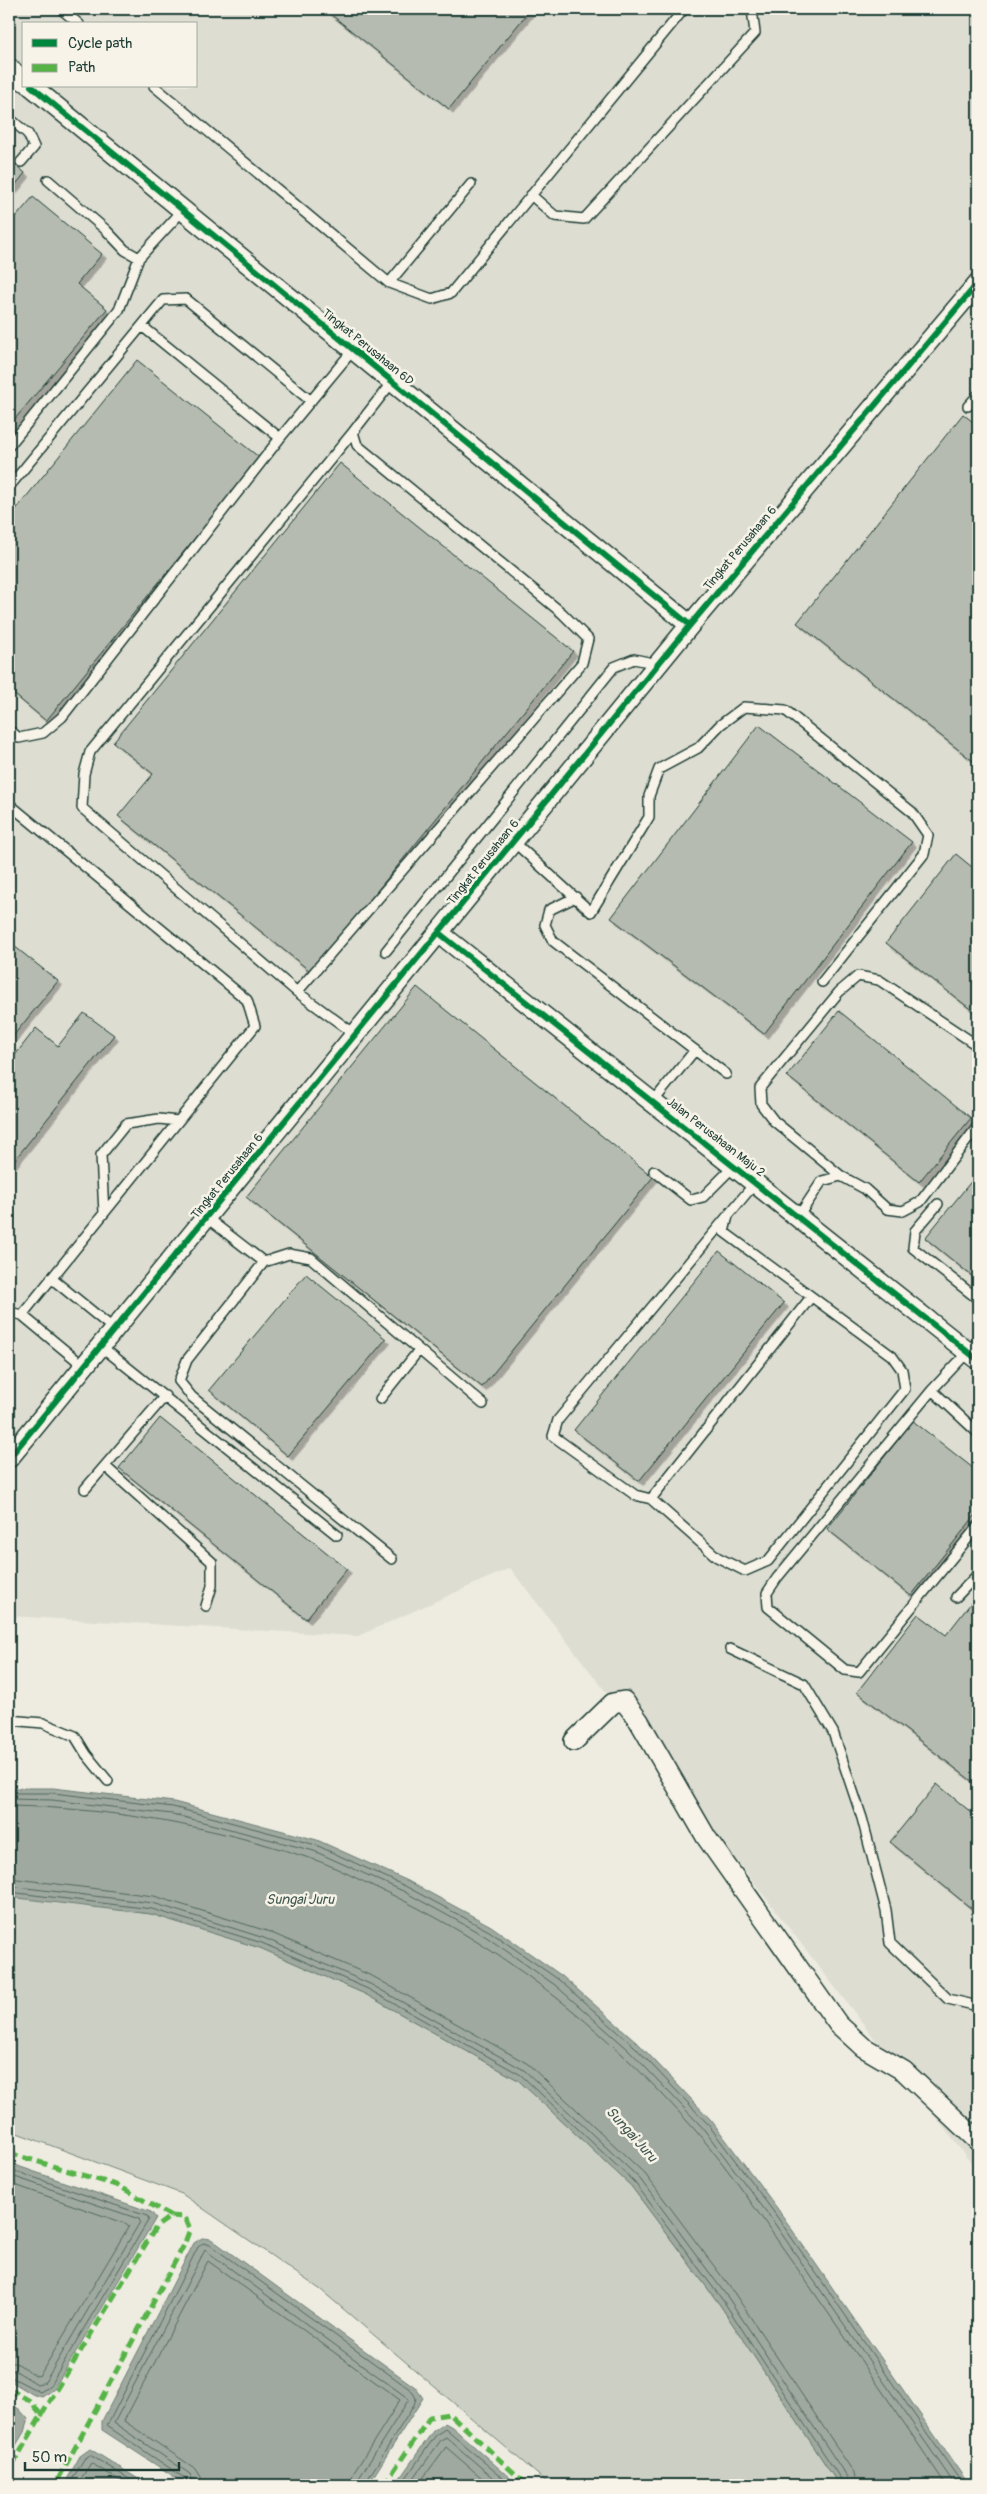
<svg xmlns="http://www.w3.org/2000/svg" width="987" height="2494" viewBox="0 0 987 2494" font-family="Pangolin,sans-serif">
<style>
.built{fill:#ddddd2;fill-rule:evenodd}
.green{fill:#cccfc4;stroke:#76867c}
.water{fill:#9fa99f;stroke:#6c7e74}
.lines{fill:none;stroke-linecap:round;stroke-linejoin:round}
.shore{stroke:#52685f;stroke-width:1}
.building{fill:#b5bbb0;stroke:#1f3d34;filter:url(#shadow)}
.lane-casing{stroke:#1f3d34;stroke-width:12}
.street-casing{stroke:#1f3d34;stroke-width:22}
.lane{stroke:#f7f3e8;stroke-width:9}
.street{stroke:#f7f3e8;stroke-width:19}
.quiet{stroke:#55b346;stroke-width:5;stroke-dasharray:10 5;stroke-linecap:butt}
.cycleway-casing{stroke:#f7f3e8;stroke-width:9}
.cycleway{stroke:#00873e;stroke-width:6}
.labels{text-anchor:middle;stroke-width:5;stroke-linejoin:round;paint-order:stroke}
.street-label{font-size:12px;fill:#1f3d34;stroke:#f7f3e8}
.water-label{font-size:14px;font-style:italic;fill:#3f584f;stroke:#f7f3e8}
</style>
<defs>
<filter id="shadow"><feDropShadow dx="4.5" dy="4.5" stdDeviation="0" flood-color="#0004"/></filter>
</defs>
<rect width="100%" height="100%" fill="#eeece1"/>
<filter id="ink" filterUnits="userSpaceOnUse"><feTurbulence type="fractalNoise" baseFrequency=".02" numOctaves="2"/><feDisplacementMap in="SourceGraphic" scale="10" xChannelSelector="R" yChannelSelector="G"/><feConvolveMatrix kernelMatrix="1 2 1 2 8 2 1 2 1" color-interpolation-filters="sRGB"/></filter>
<g filter="url(#ink)">
<path class="built" d="M 9,9 L 978,9 L 978,2172 L 510,1568 L 358,1636 L 9,1616 ZM 24,24 L 196,24 L 196,86 L 24,86 Z"/>
<path class="green" d="M 16,1896 L 151,1914 L 260,1948 L 365,1994 L 518,2080 L 631,2186 L 720,2305 L 839,2485 L 550,2485 L 321,2290 L 182,2194 L 9,2130 L 9,1897 Z"/>
<path class="water" d="M 9,1788 L 53,1788 L 174,1802 L 317,1840 L 408,1881 L 491,1926 L 562,1976 L 637,2042 L 711,2120 L 777,2208 L 969,2485 L 839,2485 L 720,2305 L 631,2186 L 518,2080 L 365,1994 L 260,1948 L 151,1914 L 9,1897 Z
M 9,2163 L 151,2212 L 156,2218 L 53,2390 L 42,2397 L 32,2394 L 9,2380 Z
M 202,2238 L 211,2239 L 415,2387 L 423,2398 L 368,2485 L 187,2485 L 102,2430 L 102,2421 L 194,2243 Z
M 9,2403 L 19,2409 L 28,2419 L 24,2432 L 9,2457 Z
M 445,2423 L 452,2427 L 518,2485 L 395,2485 L 433,2431 Z
M 90,2449 L 148,2485 L 64,2485 L 80,2456 Z"/>
<g class="lines">
<path class="shore" d="M 9,1793 L 53,1793 L 173,1807 L 316,1845 L 405,1886 L 489,1931 L 559,1980 L 634,2046 L 707,2123 L 773,2211 L 963,2485
M 9,1799 L 52,1800 L 172,1814 L 314,1851 L 403,1891 L 485,1936 L 555,1985 L 629,2050 L 702,2127 L 768,2214 L 955,2485
M 9,1806 C 111,1808 212,1826 309,1858 C 330,1864 351,1876 371,1885 C 500,1944 602,2024 695,2130 C 733,2173 764,2222 797,2268 C 847,2340 897,2412 946,2485
M 9,1878 L 154,1896 L 267,1931 L 374,1977 L 528,2064 L 645,2174 L 735,2294 L 854,2473 L 857,2485
M 9,1886 L 153,1903 L 264,1938 L 370,1984 L 524,2070 L 640,2179 L 729,2299 L 847,2477 L 849,2485
M 9,1892 L 152,1909 L 262,1943 L 368,1989 L 521,2075 L 635,2183 L 724,2302 L 842,2481 L 843,2485
M 9,2169 L 147,2216 L 149,2219 L 49,2387 L 40,2392 L 9,2376
M 9,2175 L 139,2219 L 140,2222 L 45,2382 L 37,2384 L 16,2371 L 9,2370
M 9,2183 L 127,2224 L 129,2226 L 40,2375 L 37,2376 L 18,2364 L 9,2362
M 69,2485 L 84,2459 L 90,2455 L 139,2485
M 77,2485 L 91,2463 L 127,2485
M 188,2485 L 186,2479 L 107,2426 L 198,2247 L 203,2243 L 210,2245 L 411,2390 L 416,2398 L 414,2405 L 364,2485
M 195,2485 L 190,2474 L 114,2423 L 205,2250 L 409,2399 L 359,2478 L 358,2485
M 202,2485 L 201,2477 L 196,2469 L 124,2421 L 208,2261 L 400,2400 L 353,2474 L 350,2485
M 401,2485 L 436,2435 L 445,2429 L 511,2485
M 409,2485 L 441,2440 L 446,2437 L 501,2485
M 418,2485 L 446,2447 L 490,2485"/>
</g>
<path class="building" d="M 324,9 L 531,9 L 449,109 Z
M 9,159 L 25,173 L 9,193 Z
M 33,197 L 102,254 L 77,284 L 107,309 L 9,426 L 9,225 Z
M 137,360 L 260,458 L 46,721 L 9,690 L 9,518 Z
M 963,414 L 978,426 L 978,765 L 797,623 Z
M 340,463 L 573,651 L 311,972 L 118,816 L 153,774 L 113,742 Z
M 759,725 L 912,842 L 764,1034 L 611,918 Z
M 956,854 L 978,872 L 978,1015 L 886,943 Z
M 9,942 L 58,981 L 9,1041 Z
M 417,987 L 653,1177 L 482,1387 L 246,1197 Z
M 839,1011 L 971,1118 L 919,1182 L 787,1076 Z
M 84,1013 L 114,1035 L 9,1167 L 9,1063 L 36,1028 L 58,1046 Z
M 978,1173 L 978,1281 L 925,1238 Z
M 719,1251 L 784,1303 L 639,1481 L 574,1430 Z
M 306,1274 L 386,1339 L 288,1456 L 209,1390 Z
M 160,1418 L 347,1569 L 306,1619 L 119,1468 Z
M 913,1421 L 978,1472 L 978,1512 L 911,1596 L 827,1529 Z
M 978,1594 L 978,1786 L 857,1692 L 918,1614 L 946,1635 Z
M 937,1784 L 978,1818 L 978,1914 L 890,1842 Z"/>
<g class="lines">
<g class="lane-casing">
<path id="lane" d="M 61,9 L 79,24
M 154,86 L 389,283 L 432,299 L 451,293 L 684,9
M 9,118 L 28,134 L 34,147 L 21,162
M 48,180 L 106,230 L 125,250 L 139,258 L 183,210
M 531,195 L 555,216 L 584,219 L 755,33 L 752,9
M 389,283 L 471,184
M 142,326 L 280,438
M 968,406 L 978,395
M 353,432 L 90,752 L 84,774 L 82,808 L 297,992 L 356,1035
M 9,446 L 119,310 L 139,258
M 9,487 L 163,300 L 186,299 L 311,401
M 9,730 L 19,738 L 43,733 L 62,717 L 280,438 L 353,350
M 9,804 L 247,1000 L 255,1026 L 22,1315
M 514,842 L 591,912 L 649,817 L 649,796 L 659,769 L 698,748 L 720,725 L 744,707 L 785,710 L 912,812 L 928,835 L 924,854 L 822,982
M 576,897 L 549,910 L 545,925 L 553,941 L 726,1074
M 386,951 L 614,667 L 634,659 L 658,664
M 297,992 L 582,663 L 588,639 L 562,613 L 357,445 L 353,432 L 392,382
M 978,1046 L 879,980 L 858,976 L 839,992 L 760,1088 L 761,1104 L 774,1121 L 841,1176 L 865,1189 L 887,1209 L 903,1211 L 920,1202 L 978,1126
M 653,1102 L 695,1050
M 654,1171 L 691,1200 L 703,1197 L 734,1166
M 938,1204 L 915,1231 L 913,1248 L 978,1299
M 104,1213 L 101,1155 L 126,1124 L 159,1119 L 178,1121
M 728,1216 L 724,1232 L 892,1356 L 902,1370 L 905,1389 L 768,1561 L 745,1571 L 717,1557 L 651,1499 L 635,1495 L 553,1436 L 558,1420 L 755,1183
M 798,1217 L 822,1181 L 841,1176
M 207,1218 L 264,1262 L 289,1254 L 311,1258 L 483,1404
M 264,1262 L 187,1360 L 179,1381 L 192,1397 L 392,1559
M 51,1278 L 115,1330
M 9,1312 L 22,1315 L 85,1367
M 978,1341 L 932,1390 L 777,1578 L 767,1593 L 768,1607 L 845,1670 L 859,1672 L 978,1526
M 102,1347 L 337,1535
M 932,1390 L 978,1433
M 380,1399 L 419,1350
M 105,1466 L 212,1562 L 212,1586 L 206,1606
M 85,1489 L 165,1396
M 651,1499 L 811,1297
M 956,1597 L 978,1574
M 730,1649 L 804,1684 L 833,1732 L 862,1818 L 886,1910 L 890,1943 L 948,1999 L 978,2006
M 9,1720 L 43,1723 L 75,1736 L 86,1754 L 108,1781"/>
</g>
<g class="street-casing">
<path id="street" d="M 9,68 L 24,81
M 31,86 L 690,625
M 439,933 L 978,1360
M 9,1458 L 690,625 L 978,283
M 574,1741 L 613,1703 L 624,1701 L 639,1721 L 706,1837 L 838,2024 L 863,2047 L 904,2071 L 978,2141"/>
</g>
<use href="#lane" class="lane"/>
<use href="#street" class="street"/>
<path class="quiet" d="M 9,2153 L 119,2186 L 171,2216
M 9,2389 L 32,2402 L 41,2416 L 9,2471
M 41,2416 L 156,2227 L 171,2216 L 185,2217 L 190,2229 L 184,2245 L 55,2485
M 384,2485 L 430,2417 L 450,2414 L 527,2485"/>
<g class="cycleway-casing">
<path id="cycleway" d="M 31,86 L 690,625
M 439,933 L 978,1360
M 9,1458 L 690,625 L 978,283"/>
</g>
<use href="#cycleway" class="cycleway"/>
</g>
</g>
<g class="labels">
<g class="street-label">
<text transform="translate(368 347) rotate(39)" y="4">Tingkat Perusahaan 6D</text>
<text transform="translate(740 548) rotate(-50)" y="4">Tingkat Perusahaan 6</text>
<text transform="translate(483 862) rotate(-51)" y="4">Tingkat Perusahaan 6</text>
<text transform="translate(716 1137) rotate(38)" y="4">Jalan Perusahaan Maju 2</text>
<text transform="translate(227 1176) rotate(-51)" y="4">Tingkat Perusahaan 6</text>
</g>
<g class="water-label">
<text x="300" y="1904">Sungai Juru</text>
<text transform="translate(632 2134) rotate(48)" y="5">Sungai Juru</text>
</g>
</g>
<rect width="987" height="2494" fill="none" stroke="#f7f3e8" stroke-width="30"/>
<rect x="15" y="15" width="957" height="2464" fill="none" stroke="#1f3d34" stroke-width="2" filter="url(#ink)"/>
<rect x="22" y="22" width="175" height="65" fill="#f7f3e8" stroke="#a1aaa0"/>
<rect x="32" y="39" width="25" height="8" fill="#00873e" stroke="#a1aaa0"/>
<text x="68" y="48" font-size="15" fill="#1f3d34">Cycle path</text>
<rect x="32" y="64" width="25" height="8" fill="#55b346" stroke="#a1aaa0"/>
<text x="68" y="72" font-size="15" fill="#1f3d34">Path</text>
<path d="M25 2462v8h154v-8" fill="none" stroke="#1f3d34" stroke-width="2.5"/>
<text x="32" y="2462" font-size="15" fill="#1f3d34" stroke="#f7f3e8" stroke-width="4" paint-order="stroke">50 m</text>
</svg>
